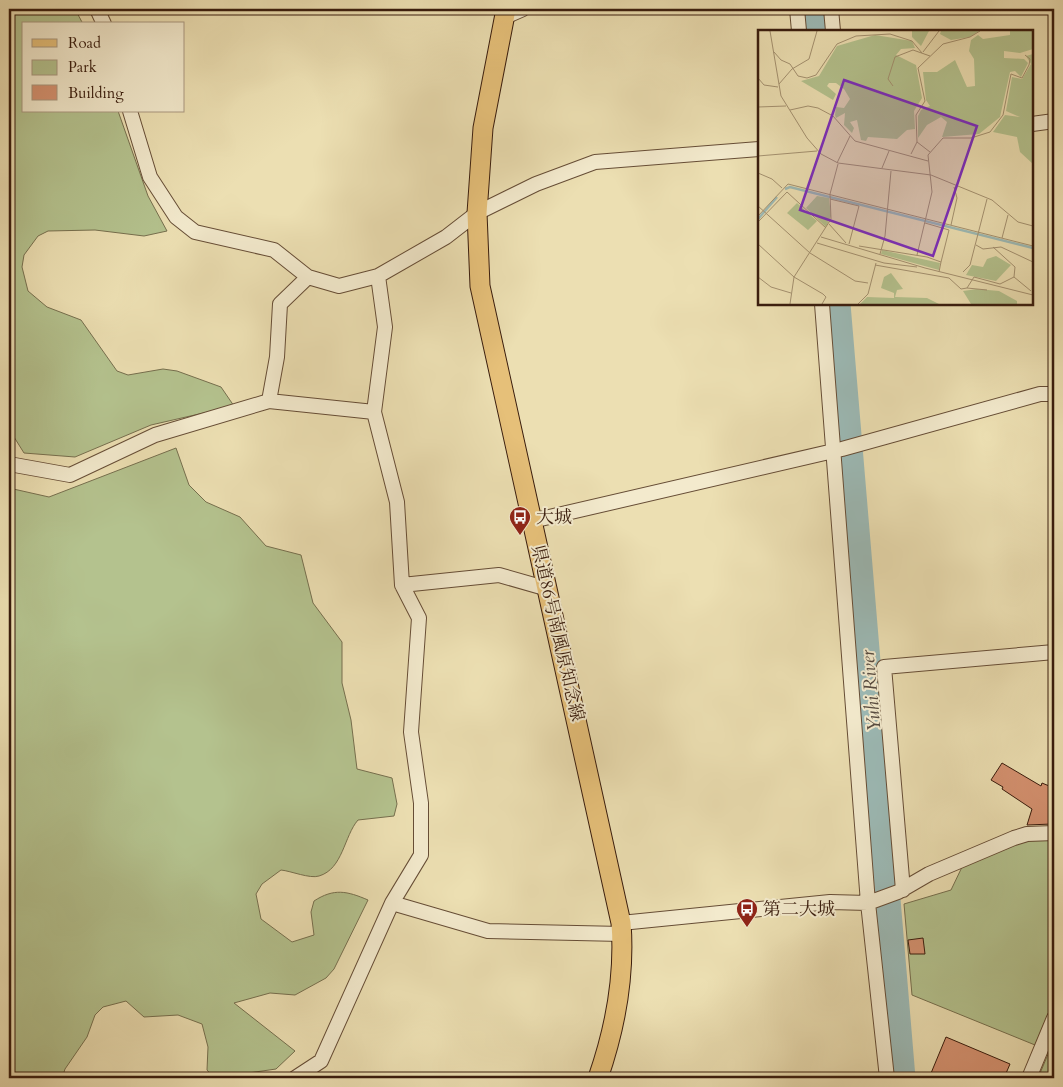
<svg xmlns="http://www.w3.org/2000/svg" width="1063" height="1087" viewBox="0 0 1063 1087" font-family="Cardo,'Noto Serif JP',serif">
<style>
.green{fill:#b4c28e;stroke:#766f4e}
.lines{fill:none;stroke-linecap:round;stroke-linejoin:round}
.river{stroke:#9cbab6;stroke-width:25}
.building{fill:#d59271;stroke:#391c0d}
.minor-casing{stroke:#664d36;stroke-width:16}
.major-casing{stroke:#391c0d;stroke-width:21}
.minor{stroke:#f3eacd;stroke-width:14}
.major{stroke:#e6c079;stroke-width:19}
.labels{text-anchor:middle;stroke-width:4;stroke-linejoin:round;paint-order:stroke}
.poi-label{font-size:18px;fill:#391c0d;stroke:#f3eacd;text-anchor:start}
.street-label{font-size:18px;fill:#391c0d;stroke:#f3eacd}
.water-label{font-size:19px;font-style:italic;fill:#574b40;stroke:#f3eacd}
.inset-river{fill:none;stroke:#9cbab6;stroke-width:2.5}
.inset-road{fill:none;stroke:#a49170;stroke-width:1}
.view{fill:#7b2cbf;fill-opacity:0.15;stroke:#7b2cbf;stroke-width:2.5}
.inset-edge{fill:none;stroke:#391c0d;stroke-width:2.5}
</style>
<rect width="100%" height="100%" fill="#ecdfb2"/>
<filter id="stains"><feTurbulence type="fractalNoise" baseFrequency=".004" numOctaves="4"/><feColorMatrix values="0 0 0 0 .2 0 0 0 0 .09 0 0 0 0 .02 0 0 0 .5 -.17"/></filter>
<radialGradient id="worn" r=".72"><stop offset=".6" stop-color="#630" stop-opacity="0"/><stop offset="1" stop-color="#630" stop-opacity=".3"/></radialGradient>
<path class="green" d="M 9,9 L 75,9 L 83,24 L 24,24 L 24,111 L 118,111 L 148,196 L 167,231 L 144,236 L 95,230 L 48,231 L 38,236 L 24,255 L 22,267 L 28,291 L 47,307 L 81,320 L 117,371 L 128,375 L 163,369 L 177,371 L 221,387 L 234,406 L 151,425 L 75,457 L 24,453 L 9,429 Z
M 176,448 L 189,485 L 206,502 L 240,517 L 266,546 L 301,555 L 313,603 L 342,642 L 342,683 L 351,720 L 357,769 L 392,778 L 397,804 L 394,816 L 358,820 C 344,836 343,869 319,876 C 310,879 291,871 281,870 L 262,884 L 256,894 L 261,919 L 292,942 L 314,935 L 311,912 L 314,901 C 334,888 347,891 368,900 L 334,969 L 326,978 L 295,995 L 270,993 L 234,1003 L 295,1051 L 276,1069 L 214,1078 L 207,1070 L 208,1047 L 202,1024 L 178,1015 L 144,1017 L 126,1001 L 103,1007 L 95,1015 L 87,1037 L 65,1069 L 62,1078 L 9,1078 L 9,488 L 49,497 Z
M 1028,839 L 1054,839 L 1054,1000 L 1035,1045 L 912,995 L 904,904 L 951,890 L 963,865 Z
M 1054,1040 L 1054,1078 L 1038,1078 Z"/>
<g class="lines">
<path class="river" d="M 813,9 L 815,31
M 838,304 L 903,1078"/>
</g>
<path class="building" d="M 1002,763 L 1041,786 L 1042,783 L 1054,788 L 1052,824 L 1027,825 L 1032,809 L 1002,789 L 1003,787 L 991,780 Z
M 923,938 L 925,954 L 910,954 L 908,940 Z
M 946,1037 L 1010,1064 L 1004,1078 L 929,1078 Z"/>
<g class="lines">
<g class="minor-casing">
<path id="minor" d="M 97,9 L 104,24
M 797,9 L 799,31
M 831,9 L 833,31
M 505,17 L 523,9
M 130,111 L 150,177 L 176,217 L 195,232 L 274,250 L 308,277 L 339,286 L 378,276 L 446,237 L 477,213 L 536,184 L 595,162 L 759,149
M 1032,124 L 1054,121
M 822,304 L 868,903 L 887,1078
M 269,401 L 277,357 L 280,304 L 308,277
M 9,464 L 70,475 L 155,435 L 269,401 L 374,412
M 532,521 L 842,449 L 1040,394 L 1054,394
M 402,585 L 499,575 L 548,589
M 903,890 L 884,667 L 1054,652
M 392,903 L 488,931 L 622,934
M 621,923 L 830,902 L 868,903 L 898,892 L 929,874 L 1014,838 L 1027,834 L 1054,833
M 295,1078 L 321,1061 L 392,903 L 421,855 L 421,803 L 411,732 L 419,618 L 402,585 L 397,502 L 374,412 L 385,327 L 378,276
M 1029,1078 L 1054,1018"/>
</g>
<g class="major-casing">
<path id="major" d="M 506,9 L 483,128 L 477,213 L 480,286 L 621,923 C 625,975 615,1029 598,1078"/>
</g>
<use href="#minor" class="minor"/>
<use href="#major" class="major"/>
</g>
<defs>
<g id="bus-pin" transform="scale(1.125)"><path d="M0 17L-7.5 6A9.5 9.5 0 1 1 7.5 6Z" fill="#8f2418" stroke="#f3eacd"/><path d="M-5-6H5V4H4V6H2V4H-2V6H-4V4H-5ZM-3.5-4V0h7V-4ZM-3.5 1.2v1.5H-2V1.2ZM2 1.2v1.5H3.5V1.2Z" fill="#fff"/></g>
</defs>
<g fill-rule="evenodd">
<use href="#bus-pin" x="520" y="517"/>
<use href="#bus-pin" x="747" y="909"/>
</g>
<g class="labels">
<g class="poi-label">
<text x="536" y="523">大城</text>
<text x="763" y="915">第二大城</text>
</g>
<g class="street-label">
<text transform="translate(558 633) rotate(77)" y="6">県道86号南風原知念線</text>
</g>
<g class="water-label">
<text transform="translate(870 691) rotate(-95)" y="7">Yuhi River</text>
</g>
</g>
<g transform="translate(758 30)">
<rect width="275" height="275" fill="#ecdfb2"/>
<path d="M 154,1 L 171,1 L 163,16 L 154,7 ZM 183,1 L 221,1 L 212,7 L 193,10 L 182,4 ZM 252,1 L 275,1 L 275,19 L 262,23 L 246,21 L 246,28 L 266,29 L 270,33 L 263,47 L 257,41 L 252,42 L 242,87 L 221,104 L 184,107 L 189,92 L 183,87 L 169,95 L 160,108 L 160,86 L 163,80 L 172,76 L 168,70 L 165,42 L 179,42 L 197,30 L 209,57 L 217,56 L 216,29 L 211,21 L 213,10 L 220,5 L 225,9 L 252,5 ZM 117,5 L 154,11 L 157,18 L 143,19 L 138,25 L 158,35 L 164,68 L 156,81 L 157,99 L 149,100 L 139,109 L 110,107 L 108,111 L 103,110 L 99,90 L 92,92 L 96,98 L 94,103 L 86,95 L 87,83 L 78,88 L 77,85 L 78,77 L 86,78 L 92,69 L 86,59 L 78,53 L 71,53 L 69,56 L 78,64 L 75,70 L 43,51 L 61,46 L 79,16 ZM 275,24 L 275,134 L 262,122 L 259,107 L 235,102 L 247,85 L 262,87 L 248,81 L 254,47 L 264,49 L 273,34 L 268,26 ZM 59,166 L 71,168 L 73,186 L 68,197 L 48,178 ZM 39,173 L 59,191 L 50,200 L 29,183 ZM 124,220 L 182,233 L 181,240 L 123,224 ZM 238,226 L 253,235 L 238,251 L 208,245 L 214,235 L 225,237 L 229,229 ZM 133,243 L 145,259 L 139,260 L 137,267 L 169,268 L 181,274 L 102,274 L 109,267 L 136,268 L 136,263 L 123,258 L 126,247 ZM 219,259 L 241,261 L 259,271 L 259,274 L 213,274 L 205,261 Z" fill="#b4c28e"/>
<path class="inset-river" d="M 27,159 L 32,157 L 275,218M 0,189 L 19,167"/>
<path class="inset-road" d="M 12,1 L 23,66 L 49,108 L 63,124 L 80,133 L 173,145 L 234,170 L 260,192 L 275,196M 16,22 L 23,30 L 32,34 L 40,46 L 49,48 L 58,45 L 79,14 L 98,6 L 132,4 L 154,11 L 164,23M 165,22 L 181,1M 0,48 L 6,55 L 20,57M 21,54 L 34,39 L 51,29 L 59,1M 135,56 L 130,49 L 137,27 L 155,20 L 172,26M 0,77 L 28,76M 32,80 L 50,76 L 60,78 L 75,86 L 97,111 L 170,131M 159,112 L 172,122M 153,124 L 159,112 L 158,85 L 167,71 L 160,38 L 185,14 L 212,7 L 222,1M 0,126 L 59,121M 79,133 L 92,106M 124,138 L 131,121M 0,143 L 14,149 L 24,158M 72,169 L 101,176 L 91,214M 0,176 L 52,223 L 97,251 L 110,253M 0,186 L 30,154 L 275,216M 0,192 L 29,162 L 68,198M 167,193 L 191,200 L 183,232M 71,194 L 88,213M 193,195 L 199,168 L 196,157M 63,207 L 167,238 L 275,265M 244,208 L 250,185M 59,213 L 126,233 L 159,237M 0,214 L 36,247 L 65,264 L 68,267 L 64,274M 218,215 L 225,219 L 243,217 L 275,232M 101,216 L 169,227 L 183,232 L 181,242M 235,217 L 257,237 L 256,247M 122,224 L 127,206 L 133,141M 159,225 L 174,162 L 170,125 L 185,108 L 213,108 L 232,102 L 245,85 L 253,44 L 264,48 L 271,35 L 272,29 L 267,25M 117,235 L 191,248 L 203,259 L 209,258 L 216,247 L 242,254 L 256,247M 205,242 L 212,235 L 229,169M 0,247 L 13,257 L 33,263M 256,247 L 273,261M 209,258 L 229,260M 32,274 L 36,247 L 73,189 L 72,164 L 80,134M 100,274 L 110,264 L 118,233"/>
<path class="view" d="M 86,50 L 219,96 L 175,226 L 42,180 Z"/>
<rect width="275" height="275" class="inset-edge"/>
</g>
<rect width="1063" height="1087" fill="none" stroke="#ecdfb2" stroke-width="30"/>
<rect x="10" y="10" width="1043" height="1067" fill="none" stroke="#391c0d" stroke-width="2.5"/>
<rect x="15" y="15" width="1033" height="1057" fill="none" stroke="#391c0d"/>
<rect x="22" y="22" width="162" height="90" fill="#f3eacd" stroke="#a99880"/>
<rect x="32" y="39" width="25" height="8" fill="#e6c079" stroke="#a99880"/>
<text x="68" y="48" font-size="15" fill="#391c0d">Road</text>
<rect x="32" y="60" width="25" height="15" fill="#b4c28e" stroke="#a99880"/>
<text x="68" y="72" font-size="15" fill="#391c0d">Park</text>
<rect x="32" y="85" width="25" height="15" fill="#d59271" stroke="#a99880"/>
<text x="68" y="98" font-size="15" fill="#391c0d">Building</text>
<rect width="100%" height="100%" filter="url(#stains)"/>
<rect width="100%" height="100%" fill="url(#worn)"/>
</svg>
